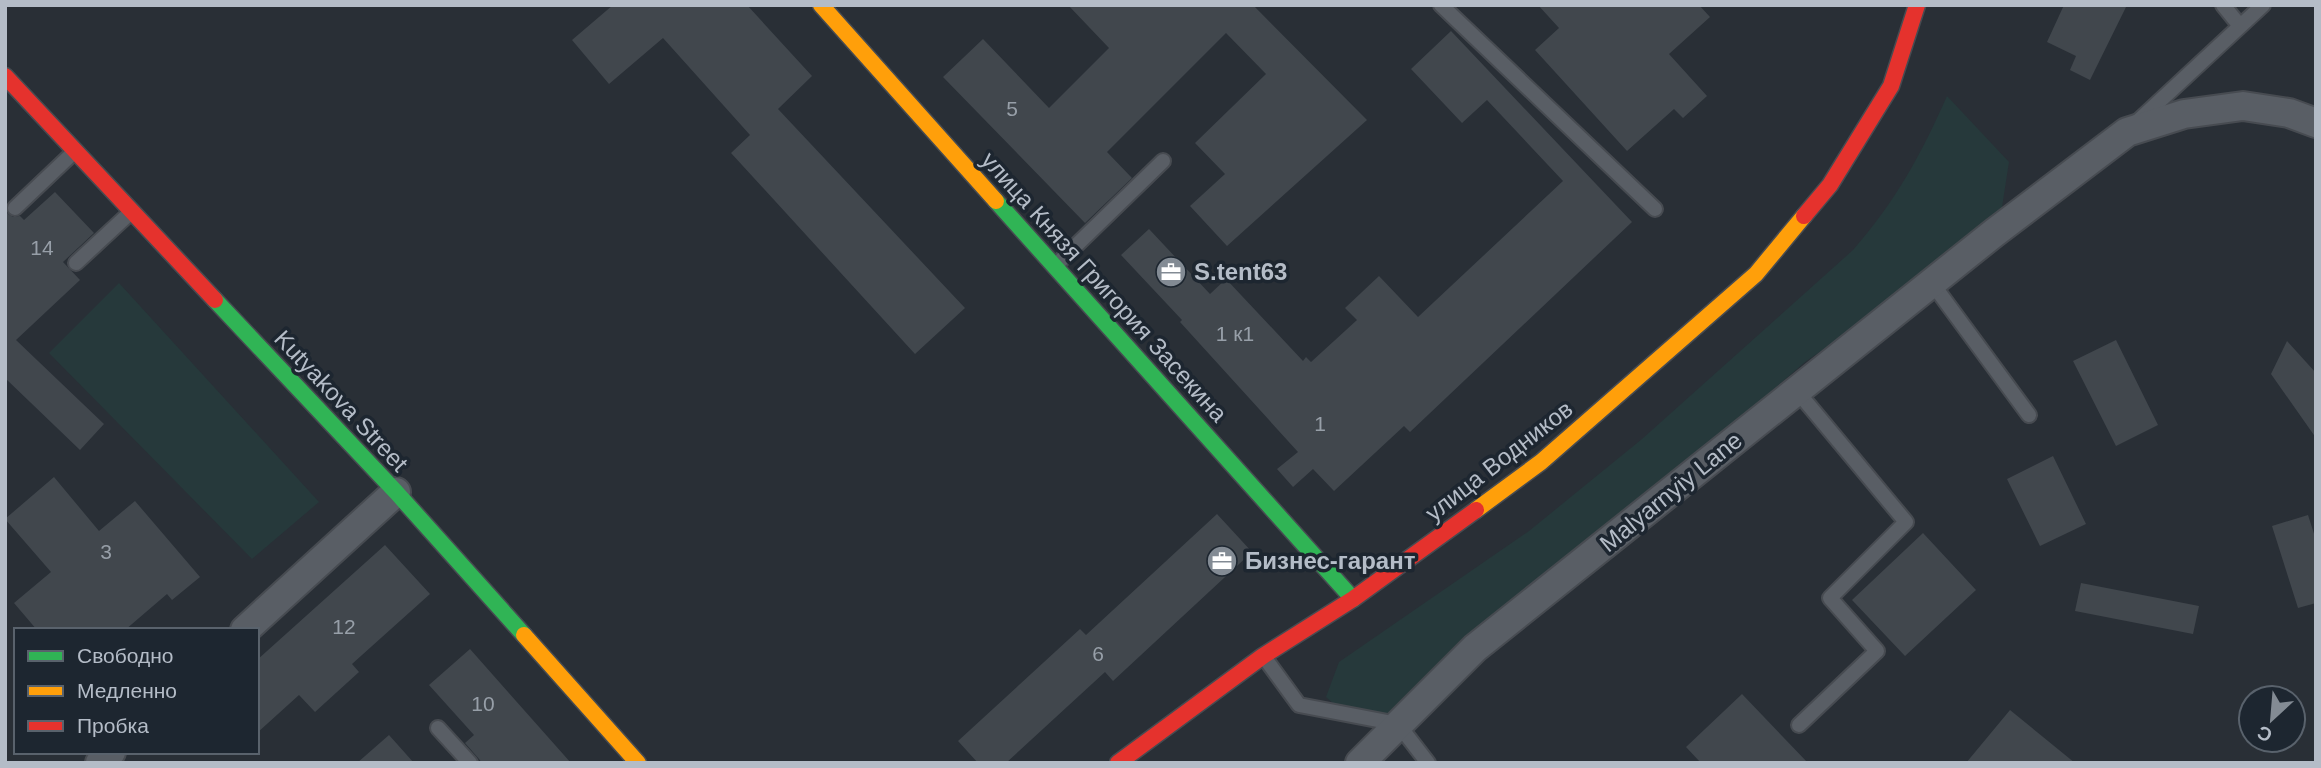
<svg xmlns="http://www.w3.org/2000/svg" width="2321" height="768" viewBox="0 0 2321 768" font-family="Arial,sans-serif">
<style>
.green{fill:#26393b}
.building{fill:#41474d}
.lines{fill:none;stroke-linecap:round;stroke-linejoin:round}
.lane-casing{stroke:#474b51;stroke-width:18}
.street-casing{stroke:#474b51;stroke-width:32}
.fast-casing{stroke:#474b51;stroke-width:19}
.slow-casing{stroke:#474b51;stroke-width:19}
.jam-casing{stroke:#474b51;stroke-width:19}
.lane{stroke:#595e65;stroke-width:14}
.street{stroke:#595e65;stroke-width:28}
.fast{stroke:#30b455;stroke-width:16}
.slow{stroke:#ff9f0a;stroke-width:16}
.jam{stroke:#e5322d;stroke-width:16}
.labels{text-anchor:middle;stroke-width:7;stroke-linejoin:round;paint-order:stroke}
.number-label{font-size:21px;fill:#979fa8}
.poi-label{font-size:24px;font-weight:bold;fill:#b4bcc7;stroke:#1d2630;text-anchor:start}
.street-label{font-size:24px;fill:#b4bcc7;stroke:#1d2630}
</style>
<rect width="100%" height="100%" fill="#292f36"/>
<path class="green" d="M 1947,96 L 2009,162 L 2000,220 L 1928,277 L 1805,362 L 1663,485 L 1430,698 L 1386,714 L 1344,713 L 1326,697 L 1339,662 L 1529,531 L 1642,439 L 1853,250 C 1895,202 1921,155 1947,96 Z
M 119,283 L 319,502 L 252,559 L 49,353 Z"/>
<path class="building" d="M 613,5 L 747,5 L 812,76 L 778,109 L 965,308 L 915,354 L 731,153 L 750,135 L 663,38 L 609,84 L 572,40 Z
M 1068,5 L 1253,5 L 1367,120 L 1227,246 L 1190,206 L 1225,174 L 1195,143 L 1266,74 L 1226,33 L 1107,152 L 1132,178 L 1085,223 L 943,77 L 983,39 L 1049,108 L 1109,48 Z
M 1538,5 L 1699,5 L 1710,17 L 1669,54 L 1707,96 L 1683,118 L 1674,109 L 1627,151 L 1535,50 L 1559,28 Z
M 2064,5 L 2127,5 L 2090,80 L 2070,70 L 2076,56 L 2047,42 Z
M 1451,31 L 1632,222 L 1410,432 L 1404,426 L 1334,491 L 1313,469 L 1293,487 L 1277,469 L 1298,452 L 1180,322 L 1182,320 L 1121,255 L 1149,229 L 1210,294 L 1226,279 L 1303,361 L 1306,357 L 1311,362 L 1357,320 L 1345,308 L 1379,276 L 1418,317 L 1563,181 L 1487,100 L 1462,123 L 1411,69 Z
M 55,192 L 94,233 L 63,262 L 80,280 L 16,340 L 104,424 L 80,450 L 5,378 L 5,200 L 7,202 L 6,210 L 8,214 L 13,217 L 20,216 L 24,220 Z
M 2116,340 L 2158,425 L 2116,446 L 2073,361 Z
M 2287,341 L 2316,373 L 2316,438 L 2271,374 Z
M 2053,456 L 2086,524 L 2040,546 L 2007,479 Z
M 54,477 L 99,531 L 135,501 L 200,577 L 172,600 L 167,594 L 125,630 L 37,630 L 14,603 L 51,572 L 5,519 Z
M 1217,514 L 1252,552 L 1113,681 L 1105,672 L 1006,763 L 978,763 L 958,741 L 1080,629 L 1086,635 Z
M 2308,515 L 2316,540 L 2316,603 L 2298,608 L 2272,526 Z
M 1923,533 L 1976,590 L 1905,656 L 1852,600 Z
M 385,545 L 430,594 L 352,664 L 359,672 L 315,712 L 299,695 L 257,733 L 257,660 Z
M 2081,583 L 2199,606 L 2193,634 L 2075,611 Z
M 470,649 L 571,763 L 482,763 L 479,759 L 465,743 L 474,735 L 429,685 Z
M 1742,694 L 1808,763 L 1701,763 L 1686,747 Z
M 2010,710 L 2075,763 L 1966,763 Z
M 389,735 L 414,763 L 357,763 Z"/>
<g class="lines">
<g class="lane-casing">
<path id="lane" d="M 1441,5 L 1655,209
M 2223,5 L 2240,26
M 2136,123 L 2263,5
M 15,208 L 74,152
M 76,263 L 131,212
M 1056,265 L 1163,161
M 1932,283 L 2029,415
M 1797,391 L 1906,522 L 1830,598 L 1877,651 L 1799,725
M 1264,657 L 1299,705 L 1398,724 L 1428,763
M 438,728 L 470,763"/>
</g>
<g class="street-casing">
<path id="street" d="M 245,630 L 396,492
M 100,763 L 111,752
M 1360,763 L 1475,648 L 1994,233 L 2127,132 L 2184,114 L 2243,106 L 2289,113 L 2316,123"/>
</g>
<g class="fast-casing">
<path id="fast" d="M 996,201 L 1353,599
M 215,300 L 396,492 L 524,635"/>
</g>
<g class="slow-casing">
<path id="slow" d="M 821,5 L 996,201
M 1476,510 L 1541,462 L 1756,274 L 1804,216
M 524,635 L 638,763"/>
</g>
<g class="jam-casing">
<path id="jam" d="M 5,76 L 215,300
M 1804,216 L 1830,185 L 1891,86 L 1917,5
M 1118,763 L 1263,656 L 1353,599 L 1476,510"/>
</g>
<use href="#lane" class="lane"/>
<use href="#street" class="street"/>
<use href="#fast" class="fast"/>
<use href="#slow" class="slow"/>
<use href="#jam" class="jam"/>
</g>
<defs>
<g id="office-disc" transform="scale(1.575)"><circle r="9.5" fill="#838b94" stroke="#1d2630"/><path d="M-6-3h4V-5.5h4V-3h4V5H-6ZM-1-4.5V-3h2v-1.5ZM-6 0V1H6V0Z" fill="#fff"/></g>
</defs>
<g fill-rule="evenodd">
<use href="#office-disc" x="1171" y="272"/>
<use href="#office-disc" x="1222" y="561"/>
</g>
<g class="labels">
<g class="number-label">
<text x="1012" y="116">5</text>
<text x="42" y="255">14</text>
<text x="1235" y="341">1 к1</text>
<text x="1320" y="431">1</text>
<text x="106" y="559">3</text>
<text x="344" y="634">12</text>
<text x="1098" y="661">6</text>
<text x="483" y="711">10</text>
</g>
<g class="poi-label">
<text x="1194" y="280">S.tent63</text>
<text x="1245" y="569">Бизнес-гарант</text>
</g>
<g class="street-label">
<text transform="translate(1104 287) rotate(48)" y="8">улица Князя Григория Засекина</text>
<text transform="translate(341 401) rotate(47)" y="8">Kutyakova Street</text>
<text transform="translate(1499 461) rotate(-38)" y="8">улица Водников</text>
<text transform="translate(1671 492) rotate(-39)" y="8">Malyarnyiy Lane</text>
</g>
</g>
<rect width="2321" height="768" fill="none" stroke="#b4bcc7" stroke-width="14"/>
<rect x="14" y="628" width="245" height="126" fill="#1d2630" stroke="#59626c" stroke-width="2"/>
<rect x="28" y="651" width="35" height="10" fill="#30b455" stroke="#59626c" stroke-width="2"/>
<text x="77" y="663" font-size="21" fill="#b4bcc7">Свободно</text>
<rect x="28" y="686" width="35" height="10" fill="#ff9f0a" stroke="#59626c" stroke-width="2"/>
<text x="77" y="698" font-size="21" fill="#b4bcc7">Медленно</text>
<rect x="28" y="721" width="35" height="10" fill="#e5322d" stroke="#59626c" stroke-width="2"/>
<text x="77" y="733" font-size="21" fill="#b4bcc7">Пробка</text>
<g transform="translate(2272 719) rotate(206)"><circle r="33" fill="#1d2630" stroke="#59626c" stroke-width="2"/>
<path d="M0-5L12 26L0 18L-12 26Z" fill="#838b94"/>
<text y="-10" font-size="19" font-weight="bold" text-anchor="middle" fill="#b4bcc7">С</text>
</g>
</svg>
